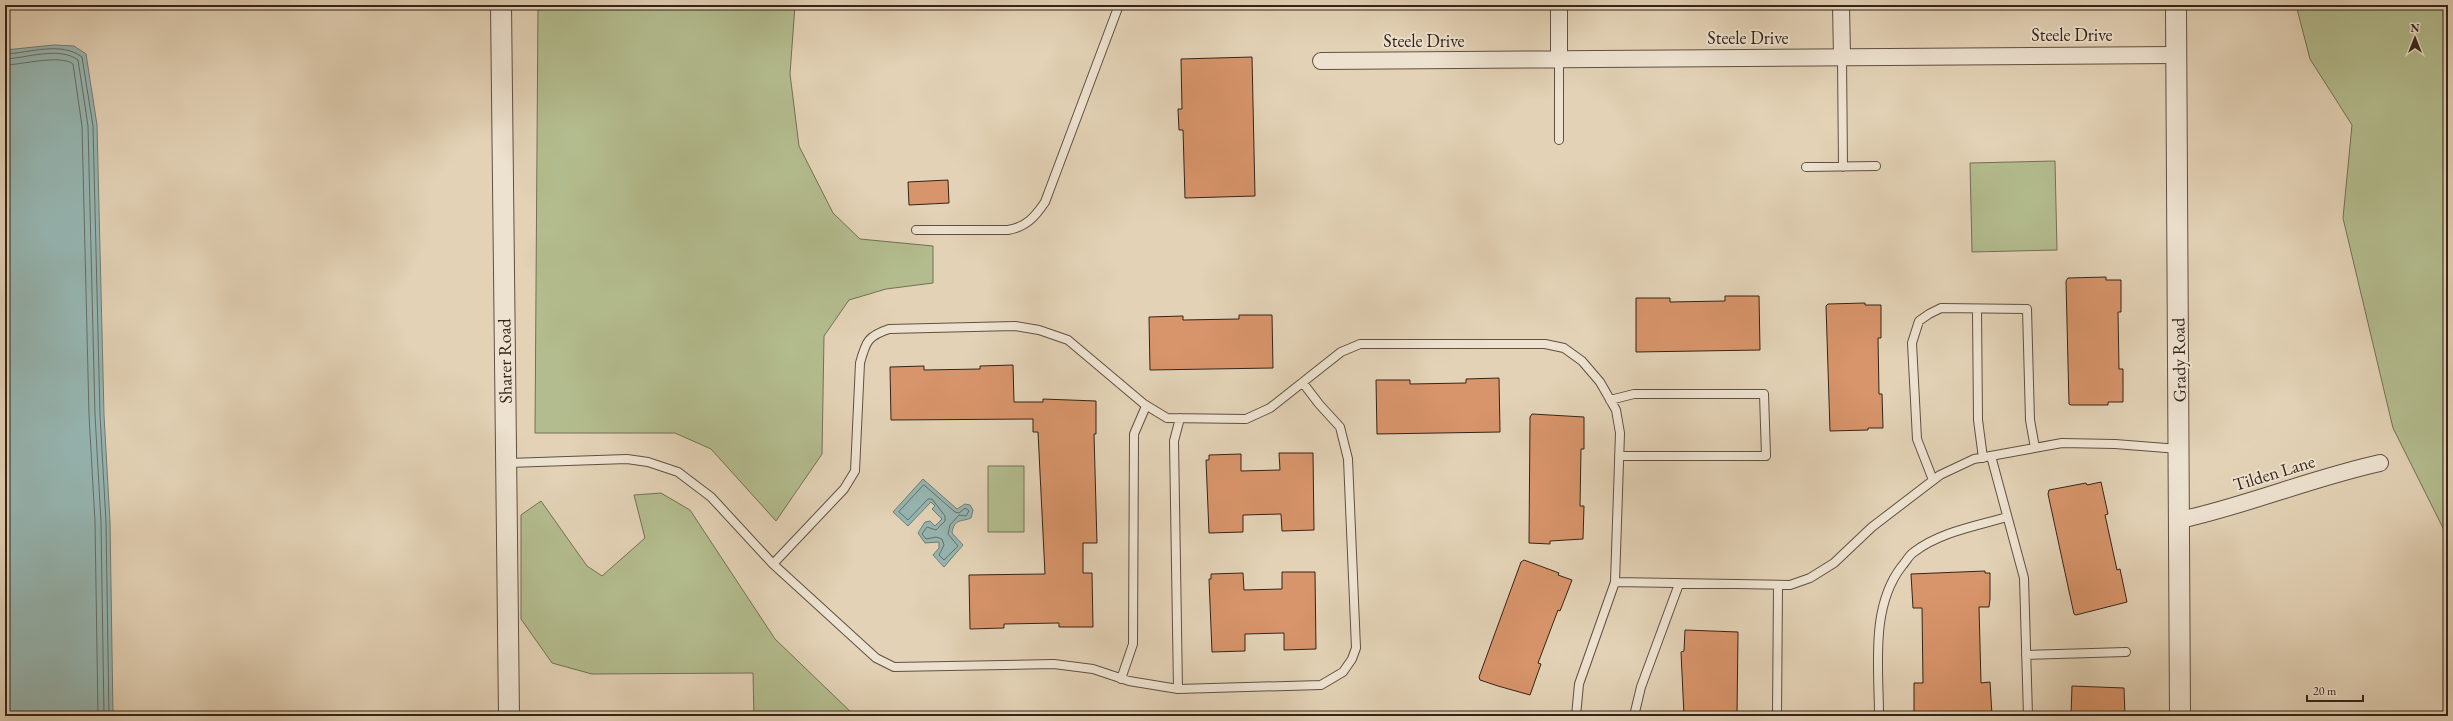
<svg xmlns="http://www.w3.org/2000/svg" width="2453" height="721" viewBox="0 0 2453 721" font-family="'EB Garamond',serif">
<style>
.green{fill:#b3bc8e;stroke:#747054}
.water{fill:#96b6b2;stroke:#6f7c75}
.lines{fill:none;stroke-linecap:round;stroke-linejoin:round}
.shore{stroke:#666d66;stroke-width:1}
.building{fill:#d8946a;stroke:#352419}
.service-casing{stroke:#605040;stroke-width:10}
.minor-casing{stroke:#605040;stroke-width:18}
.tertiary-casing{stroke:#605040;stroke-width:22}
.service{stroke:#ede2d0;stroke-width:8}
.minor{stroke:#ede2d0;stroke-width:16}
.tertiary{stroke:#ede2d0;stroke-width:20}
.labels{text-anchor:middle;stroke-width:4;stroke-linejoin:round;paint-order:stroke}
.street-label{font-size:18px;fill:#352419;stroke:#ede2d0}
</style>
<rect width="100%" height="100%" fill="#e3d2b6"/>
<filter id="stains"><feTurbulence type="fractalNoise" baseFrequency=".005" numOctaves="4"/><feColorMatrix values="0 0 0 0 .2 0 0 0 0 .09 0 0 0 0 .02 0 0 0 .5 -.17"/></filter>
<radialGradient id="worn" r=".72"><stop offset=".6" stop-color="#630" stop-opacity="0"/><stop offset="1" stop-color="#630" stop-opacity=".3"/></radialGradient>
<path class="green" d="M 538,5 L 795,5 L 790,74 L 799,146 L 833,213 L 860,239 L 933,246 L 933,283 L 886,289 L 849,300 L 824,336 L 822,454 L 776,521 L 711,449 L 675,433 L 535,433 Z
M 2296,5 L 2448,5 L 2448,538 L 2393,428 L 2343,218 L 2352,125 L 2310,59 Z
M 2055,161 L 2057,250 L 1972,252 L 1970,163 Z
M 988,466 L 1024,466 L 1024,532 L 988,532 Z
M 661,493 L 690,510 L 775,639 L 855,716 L 754,716 L 753,673 L 592,674 L 552,663 L 521,619 L 521,515 L 541,501 L 587,566 L 602,576 L 645,538 L 634,495 Z"/>
<path class="water" d="M 54,45 L 74,46 L 86,54 L 97,125 L 104,415 L 110,522 L 113,716 L 5,716 L 5,50 Z
M 923,479 L 957,509 L 965,504 L 970,505 L 973,510 L 971,518 C 962,522 954,518 952,533 L 963,545 L 944,567 L 933,555 L 939,548 L 939,542 L 925,543 L 918,533 L 925,522 L 930,521 L 935,526 L 942,519 L 932,509 L 935,506 L 931,502 L 908,526 L 893,512 Z"/>
<g class="lines">
<path class="shore" d="M 5,54 C 30,53 61,41 82,57 L 93,126 L 100,415 L 106,522 L 109,716
M 5,59 C 27,58 59,46 78,60 L 88,126 L 95,415 L 101,522 L 104,716
M 5,65 C 21,65 60,54 73,64 L 82,126 L 89,415 L 95,522 L 98,716
M 924,485 L 955,512 L 959,513 L 965,508 L 969,511 L 966,516 L 959,515 L 950,525 L 948,534 L 958,546 L 944,560 L 939,555 L 944,545 L 942,539 L 936,537 L 926,539 L 922,534 L 927,527 L 936,530 L 945,521 L 945,516 L 932,499 L 928,499 L 908,520 L 899,512 Z"/>
</g>
<path class="building" d="M 1252,57 L 1255,196 L 1185,198 L 1183,130 L 1179,130 L 1178,109 L 1182,109 L 1181,59 Z
M 948,180 L 949,203 L 909,205 L 908,182 Z
M 2106,277 L 2106,280 L 2121,280 L 2121,312 L 2118,312 L 2119,369 L 2123,369 L 2123,402 L 2108,402 L 2108,405 L 2071,405 L 2069,404 L 2066,281 L 2068,278 Z
M 1725,296 L 1759,296 L 1760,350 L 1636,352 L 1636,298 L 1670,298 L 1670,302 L 1725,301 Z
M 1865,303 L 1865,305 L 1881,305 L 1881,338 L 1878,338 L 1879,394 L 1882,394 L 1883,428 L 1868,428 L 1868,430 L 1830,431 L 1826,306 L 1828,304 Z
M 1239,315 L 1272,315 L 1273,368 L 1150,370 L 1149,317 L 1183,316 L 1183,320 L 1239,319 Z
M 1013,365 L 1014,402 L 1043,402 L 1043,399 L 1096,401 L 1096,434 L 1094,434 L 1097,543 L 1083,543 L 1083,573 L 1092,573 L 1093,627 L 1059,627 L 1059,623 L 1004,624 L 1004,628 L 970,629 L 969,575 L 1045,574 L 1038,432 L 1033,432 L 1033,419 L 891,420 L 890,367 L 924,366 L 924,370 L 980,369 L 980,366 Z
M 1499,378 L 1500,432 L 1377,434 L 1376,380 L 1410,380 L 1410,384 L 1466,383 L 1466,379 Z
M 1532,414 L 1584,417 L 1584,449 L 1581,449 L 1580,506 L 1584,506 L 1583,539 L 1550,541 L 1550,544 L 1529,543 L 1530,417 Z
M 1279,453 L 1313,453 L 1314,530 L 1282,531 L 1281,514 L 1243,515 L 1243,532 L 1209,533 L 1206,460 L 1209,460 L 1209,455 L 1241,454 L 1241,471 L 1280,470 Z
M 2101,482 L 2108,514 L 2105,515 L 2117,570 L 2120,569 L 2127,602 L 2076,615 L 2074,614 L 2048,494 L 2049,490 L 2086,483 L 2087,485 Z
M 1524,560 L 1559,573 L 1558,575 L 1572,580 L 1560,611 L 1558,610 L 1538,663 L 1541,664 L 1530,695 L 1498,686 L 1480,680 L 1479,677 L 1521,562 Z
M 1985,571 L 1985,573 L 1990,573 L 1990,599 L 1989,607 L 1979,607 L 1981,683 L 1990,682 L 1992,715 L 1914,716 L 1914,683 L 1923,683 L 1922,608 L 1913,608 L 1911,574 Z
M 1282,572 L 1315,572 L 1316,649 L 1284,650 L 1284,633 L 1245,634 L 1245,651 L 1212,652 L 1209,579 L 1211,579 L 1211,574 L 1243,573 L 1244,590 L 1282,589 Z
M 1685,630 L 1738,632 L 1737,716 L 1684,716 L 1681,652 L 1684,651 Z
M 2072,686 L 2124,688 L 2125,716 L 2071,716 Z"/>
<g class="lines">
<g class="service-casing">
<path id="service" d="M 1842,57 L 1843,167
M 1559,60 L 1559,140
M 1806,167 L 1876,166
M 916,230 L 1008,230 C 1026,227 1035,217 1045,202 L 1119,5
M 1977,309 L 1978,420 L 1983,458
M 1610,400 L 1634,394 L 1764,394 L 1766,456 L 1619,456
M 1991,456 L 2024,578 L 2028,716
M 506,463 L 627,459 L 648,462 L 678,472 L 711,497 L 773,564 L 876,658 L 894,667 L 1054,664 L 1093,669 L 1129,681 L 1178,689 L 1321,685 L 1343,672 L 1352,659 L 1356,648 L 1348,459 L 1340,427 L 1319,404 L 1303,383
M 1933,480 L 1917,439 L 1912,343 L 1919,321 L 1929,314 L 1941,308 L 2027,309 L 2030,420 L 2035,448
M 773,564 L 844,489 L 855,471 L 860,363 C 866,341 868,336 889,329 L 1015,326 L 1039,330 L 1068,340 L 1144,404 L 1167,418 L 1246,419 L 1270,408 L 1341,352 L 1360,344 L 1545,344 L 1564,348 L 1582,361 L 1600,382 L 1616,410 L 1620,433 L 1615,582 L 1579,684 L 1576,716
M 1615,582 L 1790,585 L 1810,578 L 1834,563 L 1872,527 L 1940,475 L 1974,459 L 2062,443 L 2115,444 L 2179,449
M 2026,655 L 2126,652
M 1121,679 L 1133,644 L 1134,434 L 1146,406
M 1178,689 L 1174,441 L 1180,418
M 1634,716 L 1641,687 L 1679,584
M 1777,716 L 1778,585
M 1879,716 C 1879,667 1870,607 1902,566 C 1906,562 1909,555 1914,552 C 1940,532 1976,526 2007,517"/>
</g>
<g class="minor-casing">
<path id="minor" d="M 1841,5 L 1842,57
M 1559,60 L 1559,5
M 1321,61 L 2176,55
M 2180,520 C 2248,505 2312,478 2380,463"/>
</g>
<g class="tertiary-casing">
<path id="tertiary" d="M 501,5 L 509,716
M 2176,5 L 2180,716"/>
</g>
<use href="#service" class="service"/>
<use href="#minor" class="minor"/>
<use href="#tertiary" class="tertiary"/>
</g>
<g class="labels">
<g class="street-label">
<text x="2072" y="41">Steele Drive</text>
<text x="1748" y="44">Steele Drive</text>
<text x="1424" y="47">Steele Drive</text>
<text transform="translate(2179 360) rotate(-91)" y="6">Grady Road</text>
<text transform="translate(505 361) rotate(-91)" y="6">Sharer Road</text>
<text transform="translate(2274 473) rotate(-17)" y="6">Tilden Lane</text>
</g>
</g>
<rect width="2453" height="721" fill="none" stroke="#e3d2b6" stroke-width="20"/>
<rect x="6" y="6" width="2441" height="709" fill="none" stroke="#352419" stroke-width="2"/>
<rect x="10" y="10" width="2433" height="701" fill="none" stroke="#352419"/>
<g transform="translate(2415 38)" stroke="#ede2d0" stroke-width="3" paint-order="stroke">
<path d="M0-3L7 15L0 10L-7 15Z" fill="#352419"/>
<text y="-6" font-size="11" font-weight="bold" text-anchor="middle" fill="#352419">N</text>
</g>
<path d="M2307 695v6h56v-6" fill="none" stroke="#352419" stroke-width="2"/>
<text x="2313" y="695" font-size="12" fill="#352419" stroke="#ede2d0" stroke-width="3" paint-order="stroke">20 m</text>
<rect width="100%" height="100%" filter="url(#stains)"/>
<rect width="100%" height="100%" fill="url(#worn)"/>
</svg>
